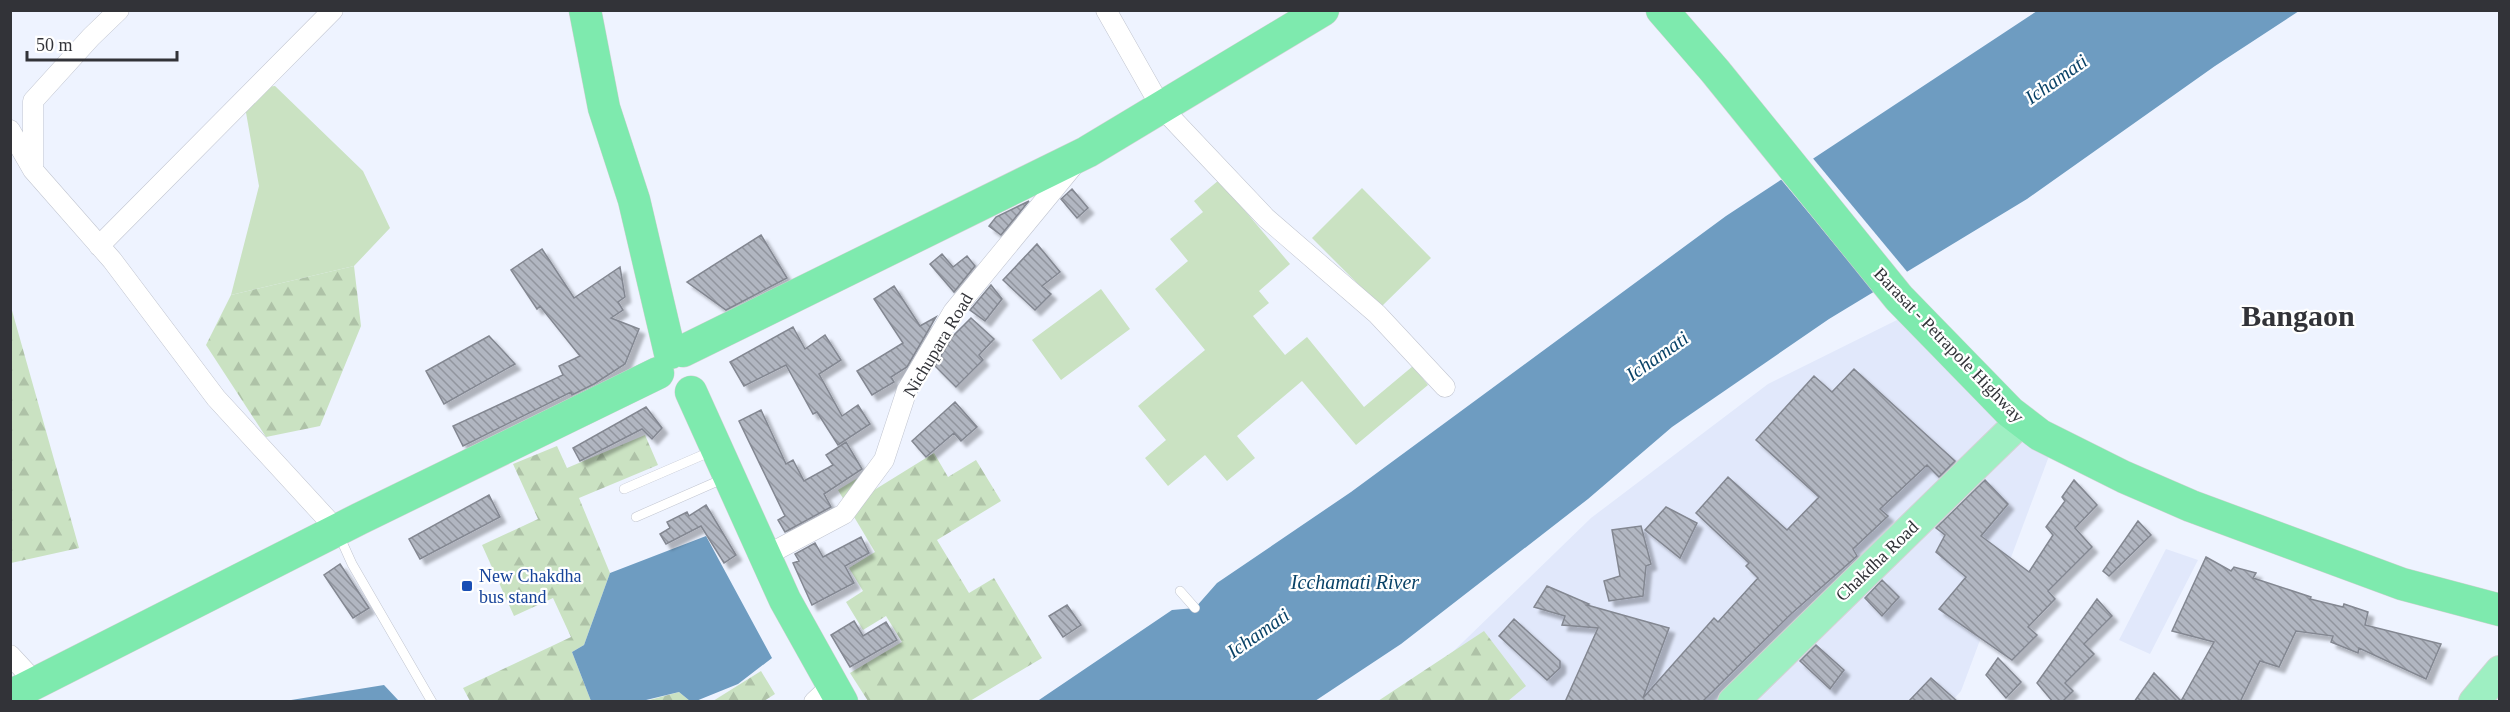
<svg xmlns="http://www.w3.org/2000/svg" width="2510" height="712" viewBox="0 0 2510 712" font-family="Georgia,serif">
<style>
.built{fill:#e1e8fb}
.green{fill:#cae2c2}
.forest{fill:url(#forest-firs)}
.water{fill:#6e9cc1}
.pier{fill:#eef3ff}
.building{fill:url(#building-back-hatch);stroke:#838791;stroke-width:1.5;filter:url(#shadow)}
.lines{fill:none;stroke-linecap:round;stroke-linejoin:round}
.service-casing{stroke:#c1c5d0;stroke-width:10}
.minor-casing{stroke:#c1c5d0;stroke-width:21}
.primary-casing{stroke:#d2d2d3;stroke-width:32}
.trunk-casing{stroke:#d2d2d3;stroke-width:33}
.service{stroke:#fff;stroke-width:9}
.minor{stroke:#fff;stroke-width:20}
.primary{stroke:#9eefc2;stroke-width:30}
.trunk{stroke:#7eeaae;stroke-width:32}
.transit-dot{fill:#1a4fb4;stroke:#fff;stroke-width:2}
.labels{text-anchor:middle;stroke-width:4.5;stroke-linejoin:round;paint-order:stroke}
.street-label{font-size:18px;fill:#323338;stroke:#fff}
.transit-label{font-size:18px;fill:#164399;stroke:#fff;text-anchor:start}
.water-label{font-size:20px;font-style:italic;fill:#094267;stroke:#fff}
.town-label{font-size:30px;font-weight:bold;fill:#323338;stroke:#fff}
</style>
<defs>
<pattern id="forest-firs" width="22" height="20" patternUnits="userSpaceOnUse" patternTransform="scale(1.5)"><rect width="22" height="20" fill="#cae2c2"/><path d="M5 1l3.5 6h-7zM16 11l3.5 6h-7z" fill="#aec2a7"/></pattern>
<pattern id="building-back-hatch" width="6" height="6" patternUnits="userSpaceOnUse" patternTransform="scale(1.5)"><rect width="6" height="6" fill="#b1b6c1"/><path d="M-1 5l2 2M0 0l6 6M5-1l2 2" fill="none" stroke="#91959e"/></pattern>
<filter id="shadow"><feDropShadow dx="5.5" dy="5.5" stdDeviation="1.5" flood-color="#0004"/></filter>
</defs>
<rect width="100%" height="100%" fill="#eef3ff"/>
<path class="built" d="M 1901,318 L 1994,419 L 2049,456 L 1961,691 L 1952,701 L 1401,702 L 1591,518 L 1768,384 Z
M 2166,549 L 2198,560 L 2150,654 L 2119,640 Z"/>
<path class="green" d="M 275,86 L 363,171 L 390,228 L 354,266 L 231,295 L 259,186 L 242,90 Z
M 1219,180 L 1290,264 L 1259,291 L 1269,303 L 1253,316 L 1285,355 L 1307,337 L 1364,407 L 1413,366 L 1428,385 L 1356,445 L 1302,381 L 1237,436 L 1255,458 L 1227,481 L 1205,455 L 1168,486 L 1145,458 L 1166,440 L 1138,406 L 1205,350 L 1155,289 L 1188,261 L 1170,239 L 1203,212 L 1194,201 Z
M 1362,188 L 1431,258 L 1381,307 L 1312,238 Z
M 1101,289 L 1130,329 L 1061,380 L 1032,340 Z"/>
<path class="forest" d="M 354,266 L 361,326 L 320,426 L 266,437 L 206,345 L 231,295 Z
M 11,307 L 79,548 L 11,563 L 10,563 Z
M 645,435 L 658,465 L 579,498 L 610,573 L 584,645 L 572,652 L 591,701 L 470,701 L 463,688 L 571,637 L 553,598 L 514,616 L 482,545 L 538,519 L 513,464 L 557,446 L 567,468 Z
M 934,453 L 948,477 L 976,460 L 1001,501 L 937,540 L 969,593 L 994,578 L 1042,658 L 970,701 L 868,701 L 850,673 L 902,642 L 886,616 L 863,630 L 846,602 L 863,591 L 849,568 L 875,552 L 838,490 L 861,476 L 871,492 Z
M 1484,631 L 1526,686 L 1508,701 L 1378,701 Z
M 761,671 L 775,694 L 764,701 L 713,701 Z
M 679,692 L 690,701 L 642,702 Z"/>
<path class="water" d="M 2037,11 L 2299,11 L 2215,66 L 2027,199 L 1829,319 L 1672,427 L 1588,499 L 1401,644 L 1315,701 L 1036,702 L 1172,610 L 1195,608 L 1217,583 L 1351,492 L 1726,216 Z
M 706,536 L 772,658 L 738,684 L 696,701 L 690,701 L 679,692 L 642,701 L 591,701 L 572,652 L 584,645 L 610,573 Z
M 384,685 L 399,701 L 285,701 Z"/>
<path class="pier" d="M 1811,156 L 1909,274 L 1876,294 L 1779,177 Z"/>
<path class="building" d="M 1072,189 L 1088,208 L 1077,218 L 1061,199 Z
M 1029,201 L 1001,235 L 989,226 L 996,217 Z
M 761,235 L 787,278 L 726,310 L 687,282 Z
M 1037,244 L 1060,272 L 1042,286 L 1051,294 L 1035,310 L 1003,280 Z
M 542,249 L 574,298 L 620,267 L 625,297 L 618,302 L 623,310 L 611,318 L 639,329 L 625,364 L 594,384 L 572,395 L 571,392 L 463,446 L 453,426 L 563,375 L 559,366 L 580,356 L 540,306 L 537,309 L 511,270 Z
M 942,254 L 953,267 L 967,256 L 975,266 L 954,292 L 930,264 Z
M 991,285 L 1002,299 L 985,321 L 970,310 Z
M 894,286 L 920,326 L 936,317 L 907,367 L 891,377 L 894,382 L 872,395 L 857,371 L 903,343 L 874,299 Z
M 971,318 L 994,339 L 979,355 L 983,360 L 956,387 L 935,366 L 952,337 Z
M 793,327 L 805,349 L 825,335 L 841,360 L 819,374 L 842,416 L 858,405 L 870,424 L 838,445 L 817,412 L 813,414 L 786,365 L 744,386 L 730,362 Z
M 489,336 L 515,364 L 444,404 L 426,371 Z
M 1854,369 L 1955,461 L 1939,477 L 1927,465 L 1880,509 L 1888,516 L 1853,549 L 1857,556 L 1791,614 L 1702,702 L 1565,702 L 1598,628 L 1562,625 L 1565,616 L 1534,607 L 1547,586 L 1589,604 L 1587,605 L 1669,628 L 1643,698 L 1714,618 L 1718,622 L 1758,578 L 1746,566 L 1749,563 L 1696,513 L 1728,477 L 1787,530 L 1819,497 L 1756,440 L 1814,376 L 1832,392 Z
M 955,402 L 977,427 L 961,441 L 954,433 L 926,457 L 912,441 Z
M 646,407 L 662,428 L 652,439 L 642,429 L 580,461 L 573,448 Z
M 761,410 L 786,464 L 793,460 L 804,481 L 833,465 L 826,455 L 846,442 L 862,469 L 824,494 L 831,507 L 785,532 L 778,520 L 785,516 L 739,421 Z
M 1985,480 L 2008,504 L 1981,536 L 2029,572 L 2053,535 L 2046,527 L 2065,501 L 2062,497 L 2074,480 L 2097,505 L 2075,528 L 2092,547 L 2048,591 L 2055,599 L 2028,627 L 2037,635 L 2012,660 L 1939,609 L 1966,577 L 1936,552 L 1945,535 L 1936,528 Z
M 489,495 L 500,517 L 420,559 L 409,539 Z
M 706,505 L 736,555 L 724,563 L 701,526 L 666,544 L 660,534 L 670,528 L 667,522 L 687,512 L 689,516 Z
M 1666,507 L 1697,523 L 1680,558 L 1645,530 Z
M 2138,521 L 2151,535 L 2109,576 L 2103,571 Z
M 1641,526 L 1651,564 L 1646,566 L 1643,596 L 1609,601 L 1604,581 L 1620,576 L 1612,530 Z
M 861,537 L 869,553 L 845,566 L 854,583 L 812,605 L 793,563 L 799,561 L 795,554 L 815,543 L 823,557 Z
M 2206,557 L 2231,571 L 2234,567 L 2256,573 L 2253,578 L 2311,597 L 2310,599 L 2343,607 L 2344,604 L 2368,612 L 2365,625 L 2441,644 L 2426,679 L 2359,648 L 2358,653 L 2331,642 L 2333,636 L 2296,631 L 2279,667 L 2260,661 L 2240,702 L 2134,702 L 2154,673 L 2181,701 L 2214,642 L 2172,631 Z
M 340,564 L 369,608 L 353,618 L 324,575 Z
M 1882,580 L 1899,597 L 1882,616 L 1865,598 Z
M 2097,599 L 2112,616 L 2084,644 L 2094,654 L 2065,683 L 2073,691 L 2062,702 L 2053,702 L 2037,683 Z
M 1067,605 L 1081,625 L 1063,637 L 1049,616 Z
M 1514,619 L 1560,661 L 1560,668 L 1547,680 L 1499,636 Z
M 854,621 L 863,636 L 886,622 L 897,640 L 850,667 L 831,635 Z
M 1816,645 L 1844,670 L 1830,689 L 1800,661 Z
M 1998,658 L 2021,682 L 2006,698 L 1986,675 Z
M 1931,678 L 1958,702 L 1908,702 Z"/>
<g class="lines">
<g class="service-casing">
<path id="service" d="M 624,489 L 712,451
M 636,517 L 725,478
M 338,533 L 352,564 L 432,702
M 1180,591 L 1195,608"/>
</g>
<g class="minor-casing">
<path id="minor" d="M 1106,10 L 1161,107 L 1266,218 L 1377,314 L 1445,387
M 10,130 L 33,170 L 112,260 L 216,398 L 338,531
M 33,168 L 33,101 L 91,37 L 119,10
M 99,246 L 333,10
M 767,555 L 844,514 L 884,460 L 907,390 L 953,312 L 1073,166
M 10,655 L 36,683
M 814,702 L 832,685"/>
</g>
<g class="primary-casing">
<path id="primary" d="M 1733,702 L 2021,421
M 2474,702 L 2500,671"/>
</g>
<g class="trunk-casing">
<path id="trunk" d="M 585,10 L 604,108 L 634,200 L 670,353
M 1662,10 L 1715,71 L 1899,298 L 2010,412 L 2040,435 L 2124,477 L 2191,506 L 2402,584 L 2500,610
M 683,351 L 1087,152 L 1323,10
M 691,392 L 785,600 L 842,702
M 10,696 L 359,519 L 658,373"/>
</g>
<use href="#service" class="service"/>
<use href="#minor" class="minor"/>
<use href="#primary" class="primary"/>
<use href="#trunk" class="trunk"/>
</g>
<rect class="transit-dot" x="461" y="580" width="12" height="12" rx="3"/>
<g class="labels">
<g class="street-label">
<text transform="translate(938 345) rotate(-59)" y="6">Nichupara Road</text>
<text transform="translate(1949 345) rotate(46)" y="6">Barasat - Petrapole Highway</text>
<text transform="translate(1877 561) rotate(-44)" y="6">Chakdha Road</text>
</g>
<g class="transit-label">
<text x="479" y="582">New Chakdha<tspan x="479" dy="21">bus stand</tspan></text>
</g>
<g class="water-label">
<text transform="translate(2056 79) rotate(-35)" y="7">Ichamati</text>
<text transform="translate(1657 356) rotate(-35)" y="7">Ichamati</text>
<text x="1355" y="589">Icchamati River</text>
<text transform="translate(1258 633) rotate(-35)" y="7">Ichamati</text>
</g>
<g class="town-label">
<text x="2298" y="326">Bangaon</text>
</g>
</g>
<rect width="2510" height="712" fill="none" stroke="#323338" stroke-width="24"/>
<path d="M27 51v9h150v-9" fill="none" stroke="#323338" stroke-width="3"/>
<text x="36" y="51" font-size="18" fill="#323338" stroke="#ffffff" stroke-width="4.5" paint-order="stroke">50 m</text>
</svg>
